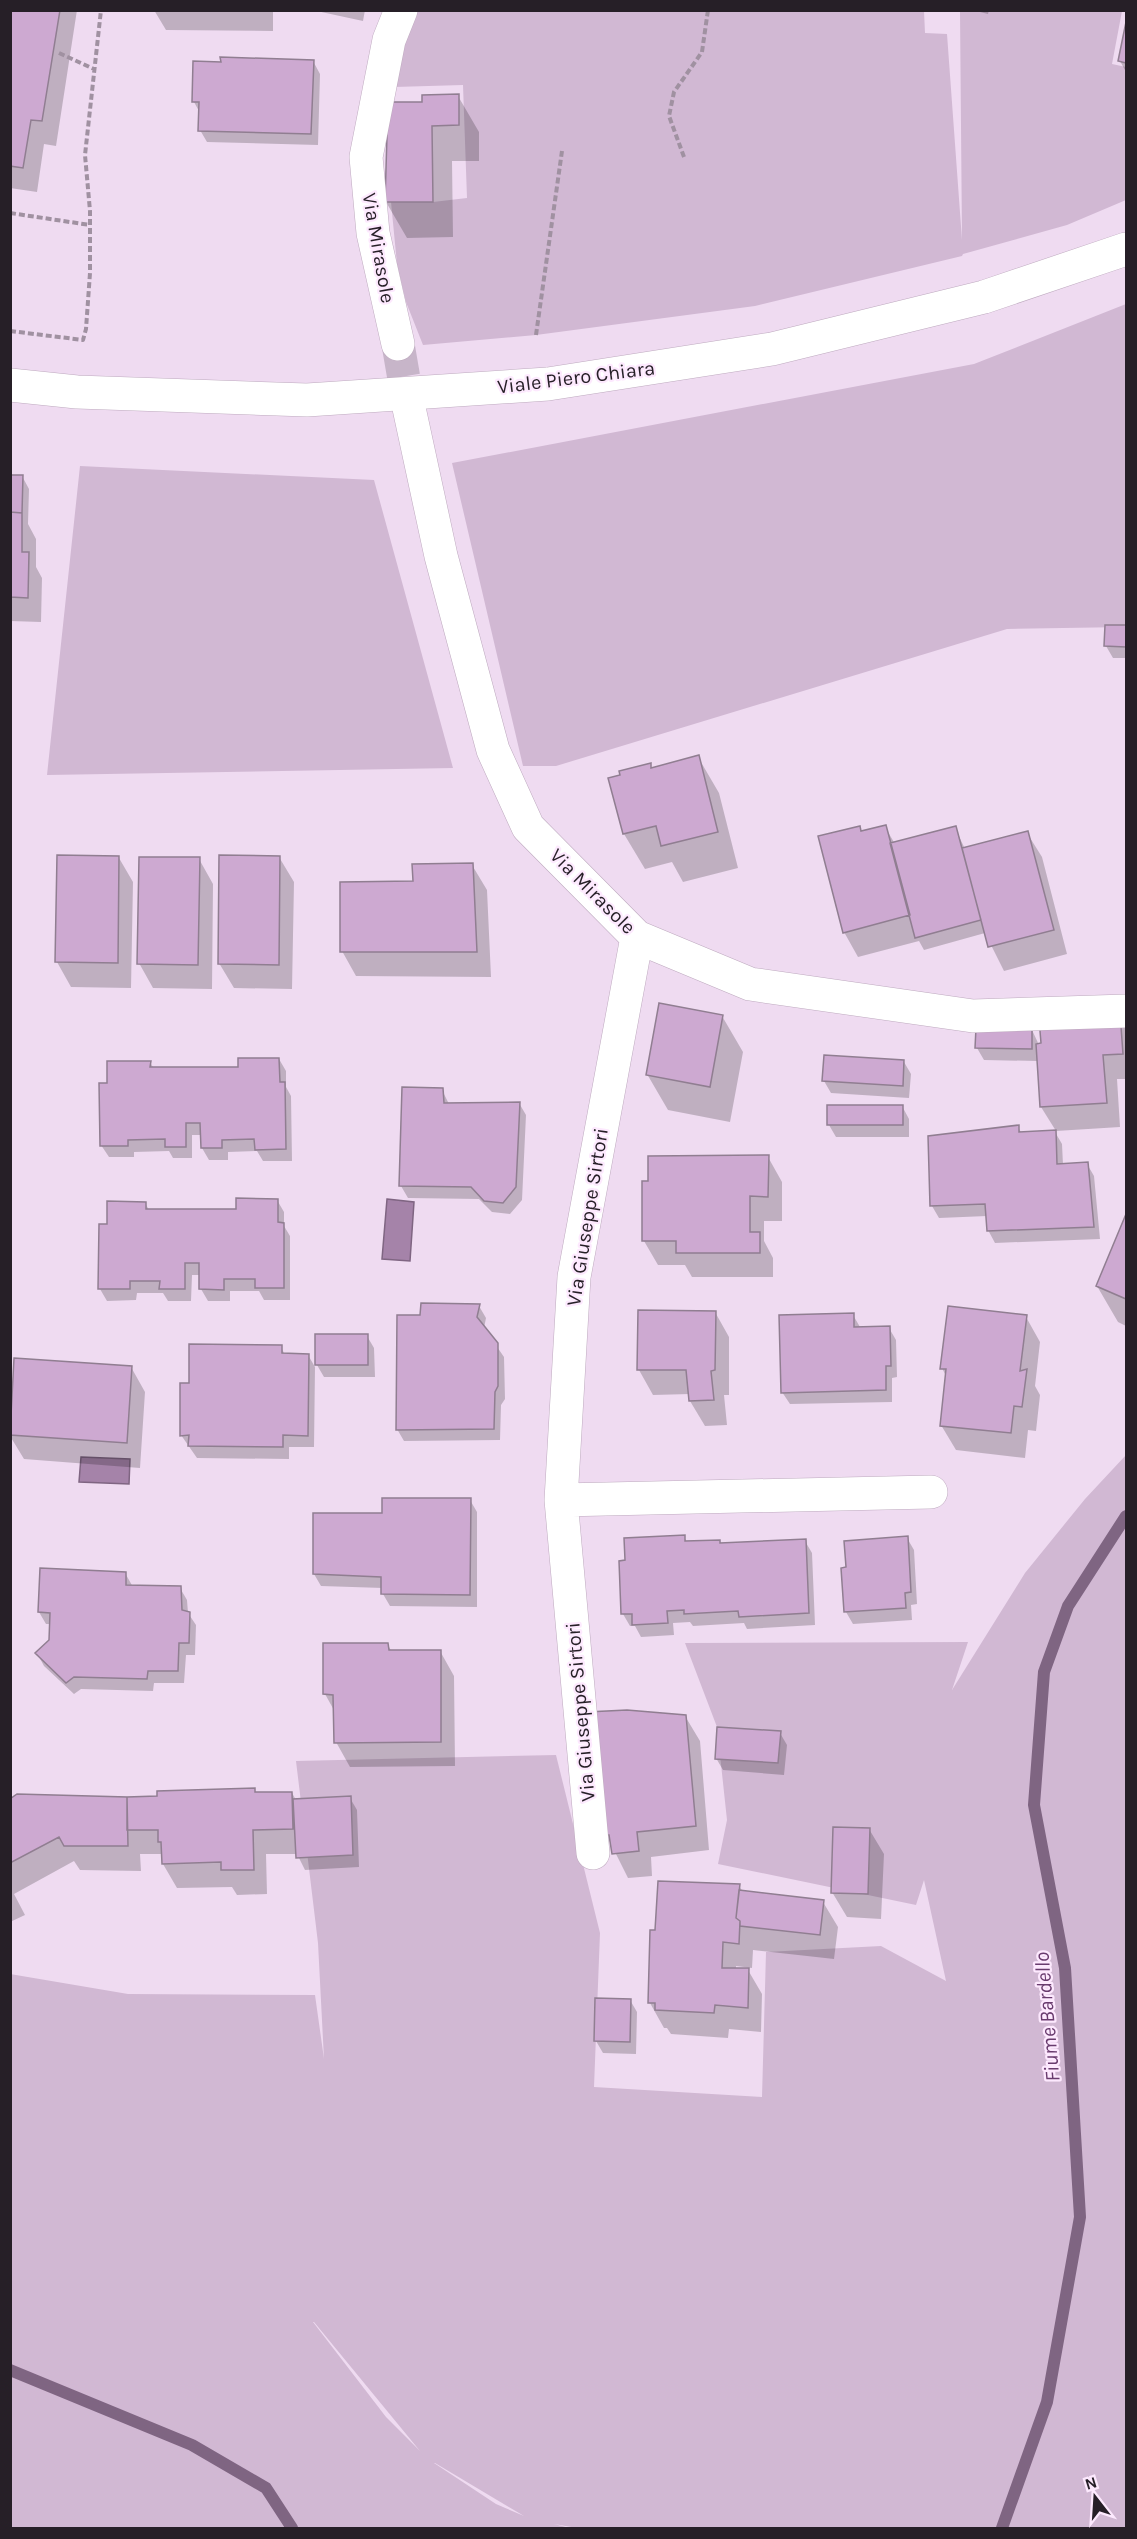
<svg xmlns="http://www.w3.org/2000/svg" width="1137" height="2539" viewBox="0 0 1137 2539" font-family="Karla,sans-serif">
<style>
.green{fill:#d1b8d3;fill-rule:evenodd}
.water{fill:#a583a9;stroke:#7f6582;stroke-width:1.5}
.shadow{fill:#0003}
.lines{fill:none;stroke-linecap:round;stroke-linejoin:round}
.stream{stroke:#7f6582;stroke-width:12}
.building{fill:#cda9d1;stroke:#907e91;stroke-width:1.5}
.street-tunnel{stroke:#c7b5c9;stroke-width:33;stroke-dasharray:33 16;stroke-linecap:butt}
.street-casing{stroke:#beaabf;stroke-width:34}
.secondary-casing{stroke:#beaabf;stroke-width:34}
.path{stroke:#a091a1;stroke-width:4;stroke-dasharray:6 3;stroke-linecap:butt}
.street{stroke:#fff;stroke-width:33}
.secondary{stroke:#fff;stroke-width:33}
.labels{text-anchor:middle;stroke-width:4.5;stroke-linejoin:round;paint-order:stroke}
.street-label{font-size:20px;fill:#261f27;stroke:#fde9fe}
.water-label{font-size:21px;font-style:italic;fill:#693b6e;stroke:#fde9fe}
</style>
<rect width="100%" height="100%" fill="#efdbf1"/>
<path class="green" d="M 415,11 L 924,11 L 925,33 L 947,34 L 962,240 L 960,11 L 1122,11 L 1112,64 L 1126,67 L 1126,200 L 1067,225 L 963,254 L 962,256 L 755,306 L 536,335 L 423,345 L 406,302 L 397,264 L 391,202 L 433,202 L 467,198 L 463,85 L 394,87 L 393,73 Z
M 1126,304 L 1126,627 L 1007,629 L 556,766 L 523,766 L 452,463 L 974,364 Z
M 80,466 L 374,480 L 453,768 L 47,775 Z
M 1126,1455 L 1126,2528 L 577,2528 L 554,2524 L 570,2528 L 11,2528 L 10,1974 L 128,1994 L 315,1995 L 324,2059 L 318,1943 L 296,1761 L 556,1755 L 600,1933 L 594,2087 L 762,2097 L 766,1952 L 881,1946 L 946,1981 L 924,1880 L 916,1905 L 718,1864 L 727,1820 L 717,1727 L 685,1643 L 968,1642 L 952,1690 L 1025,1573 L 1085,1499 ZM 313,2322 L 314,2322 L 420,2451 L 386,2417 ZM 434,2463 L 435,2463 L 524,2516 L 496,2504 Z"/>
<path class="water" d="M 387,1199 L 414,1202 L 410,1261 L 382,1259 Z
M 81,1457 L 130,1459 L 129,1484 L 79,1482 Z"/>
<path class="shadow" d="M 10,10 L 77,10 L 56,146 L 44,144 L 37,192 L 10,188 Z
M 154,10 L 273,10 L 273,31 L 166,30 Z
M 312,10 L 365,10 L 363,21 Z
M 972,10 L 989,10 L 988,14 Z
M 1126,29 L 1126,72 L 1120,61 Z
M 313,61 L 320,74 L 318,145 L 207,142 L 200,130 L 200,113 L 194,102 Z
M 458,96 L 479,132 L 479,161 L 452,161 L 453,237 L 407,238 L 386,202 L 424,103 Z
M 10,476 L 22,476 L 29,489 L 28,524 L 36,539 L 36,567 L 42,578 L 41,622 L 10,621 Z
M 1106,626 L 1126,627 L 1126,658 L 1113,658 L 1106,646 Z
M 698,757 L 719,793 L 738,868 L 683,882 L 672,862 L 645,869 L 624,834 L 650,765 L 652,769 Z
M 885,827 L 895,844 L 955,828 L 965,849 L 1027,833 L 1042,857 L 1067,954 L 1004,971 L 985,933 L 924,950 L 919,941 L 858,957 L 844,932 L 862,833 Z
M 279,857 L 294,882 L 292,989 L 234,988 L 219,963 Z
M 119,858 L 133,882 L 131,988 L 71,987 L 57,962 Z
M 199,859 L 213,884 L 212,989 L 153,988 L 139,963 Z
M 472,865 L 487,890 L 491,977 L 356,976 L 342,951 L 414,883 Z
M 722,1016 L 743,1052 L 730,1122 L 668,1110 L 647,1074 Z
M 1040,1021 L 1126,1027 L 1126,1079 L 1117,1079 L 1120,1127 L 1056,1131 L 1041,1107 L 1038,1061 L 984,1060 L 977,1048 L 1032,1030 L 1039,1045 L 1042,1045 Z
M 279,1059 L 286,1071 L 286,1087 L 291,1096 L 292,1161 L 263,1161 L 257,1151 L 228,1152 L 228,1160 L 209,1160 L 202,1148 L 202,1135 L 192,1135 L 192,1158 L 173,1158 L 169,1151 L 134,1152 L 134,1157 L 109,1157 L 101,1145 L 109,1084 L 150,1062 L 154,1069 L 239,1068 Z
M 904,1062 L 911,1074 L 909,1098 L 831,1093 L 824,1081 Z
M 442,1090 L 449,1104 L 519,1103 L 526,1115 L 522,1200 L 510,1214 L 492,1212 L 479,1199 L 408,1198 L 401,1186 Z
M 902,1106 L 909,1119 L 909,1137 L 836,1137 L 829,1125 Z
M 1018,1127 L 1022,1134 L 1055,1132 L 1062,1144 L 1063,1165 L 1087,1164 L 1094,1176 L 1100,1239 L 995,1243 L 988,1230 L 987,1216 L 939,1218 L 932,1206 Z
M 768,1157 L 782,1182 L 782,1221 L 764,1221 L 764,1241 L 773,1258 L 773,1277 L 692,1277 L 685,1265 L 658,1265 L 644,1241 Z
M 277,1200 L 284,1212 L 284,1226 L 290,1236 L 290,1300 L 264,1300 L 259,1291 L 230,1291 L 230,1301 L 208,1301 L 201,1289 L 201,1275 L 192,1275 L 191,1301 L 168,1301 L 163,1293 L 137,1293 L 136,1300 L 107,1301 L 100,1289 L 108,1225 L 145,1203 L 149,1210 L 238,1210 Z
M 1126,1217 L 1126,1326 L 1118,1322 L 1097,1286 Z
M 479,1306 L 486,1318 L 484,1328 L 504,1357 L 505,1399 L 501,1405 L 500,1440 L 404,1441 L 397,1429 L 421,1316 Z
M 715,1312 L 729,1337 L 729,1395 L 724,1395 L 727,1425 L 705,1426 L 690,1401 L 690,1394 L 653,1395 L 639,1370 Z
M 853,1315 L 860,1327 L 889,1328 L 896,1340 L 897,1377 L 892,1378 L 892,1402 L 790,1404 L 782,1392 Z
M 1026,1317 L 1040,1342 L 1035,1386 L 1040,1395 L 1036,1431 L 1028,1430 L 1025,1458 L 956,1450 L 941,1425 L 947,1378 L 942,1368 Z
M 367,1336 L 374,1348 L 375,1377 L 324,1377 L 317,1365 Z
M 281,1347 L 285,1355 L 308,1355 L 315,1367 L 314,1447 L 289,1447 L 289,1459 L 197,1458 L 181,1435 L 190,1385 Z
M 15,1360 L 131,1367 L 145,1392 L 140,1468 L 24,1459 L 10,1436 Z
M 470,1500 L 477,1512 L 477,1607 L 390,1606 L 383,1594 L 383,1588 L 321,1586 L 314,1574 L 384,1515 Z
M 684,1537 L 687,1542 L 719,1541 L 721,1545 L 805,1541 L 812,1553 L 815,1625 L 747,1629 L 744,1623 L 693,1626 L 690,1622 L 673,1623 L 674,1635 L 641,1637 L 635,1626 L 630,1626 L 623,1614 Z
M 907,1538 L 914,1550 L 917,1604 L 911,1605 L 912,1620 L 853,1624 L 846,1612 Z
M 125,1573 L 133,1587 L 180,1588 L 187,1600 L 188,1613 L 196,1625 L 195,1655 L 186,1655 L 184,1683 L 154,1683 L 153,1691 L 81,1689 L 74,1694 L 44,1666 L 37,1653 L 51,1641 L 51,1624 L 46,1624 L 39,1612 Z
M 387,1644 L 392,1652 L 440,1651 L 454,1676 L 455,1766 L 350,1767 L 336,1742 L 335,1712 L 325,1694 Z
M 685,1716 L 700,1741 L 709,1850 L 651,1857 L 652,1876 L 628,1878 L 606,1834 Z
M 780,1733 L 787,1745 L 784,1775 L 723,1770 L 716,1758 Z
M 254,1789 L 257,1794 L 292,1793 L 296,1800 L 350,1798 L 357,1810 L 359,1867 L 305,1870 L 297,1854 L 266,1854 L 267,1894 L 237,1895 L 232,1887 L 177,1888 L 163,1864 L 163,1854 L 140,1854 L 141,1871 L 80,1870 L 74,1861 L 14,1894 L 25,1915 L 10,1922 L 10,1800 L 127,1798 Z
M 869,1829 L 884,1854 L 881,1919 L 847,1917 L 832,1892 Z
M 739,1886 L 743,1892 L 823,1902 L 838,1927 L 834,1959 L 753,1950 L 752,1968 L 736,1966 L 736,1969 L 748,1970 L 762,1994 L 761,2032 L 729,2029 L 728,2038 L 671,2034 L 667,2028 L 664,2028 L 650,2003 L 656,1931 Z
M 630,2000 L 637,2012 L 636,2054 L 603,2053 L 596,2041 Z"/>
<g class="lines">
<path class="stream" d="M 10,2370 L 192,2445 L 266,2488 L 292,2528
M 1002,2528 L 1047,2402 L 1080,2217 L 1065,1968 L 1034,1805 L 1044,1672 L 1068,1606 L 1126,1516"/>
</g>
<path class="building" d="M 10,10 L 60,10 L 42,121 L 31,120 L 23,168 L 10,166 Z
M 1126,22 L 1126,63 L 1118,61 Z
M 220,57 L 314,60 L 311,134 L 198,131 L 199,102 L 192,102 L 193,61 L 221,62 Z
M 459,94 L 459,125 L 432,126 L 433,202 L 385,202 L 388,102 L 422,102 L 422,95 Z
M 10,475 L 23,475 L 22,513 L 10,512 Z
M 10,512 L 22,513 L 22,552 L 29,552 L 28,598 L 10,597 Z
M 1105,625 L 1126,625 L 1126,647 L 1104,646 Z
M 699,755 L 718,832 L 661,846 L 656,826 L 623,834 L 608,778 L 620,775 L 619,771 L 651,763 L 651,768 Z
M 886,825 L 910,915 L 843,933 L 818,836 L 860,826 L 861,831 Z
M 956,826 L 981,920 L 915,938 L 890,843 Z
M 1028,831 L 1054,930 L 988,947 L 962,848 Z
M 57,855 L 119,856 L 118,963 L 55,962 Z
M 219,855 L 280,856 L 279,965 L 218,964 Z
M 139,857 L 200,857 L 198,965 L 137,964 Z
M 473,863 L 477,952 L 340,952 L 340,882 L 413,881 L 412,864 Z
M 659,1003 L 723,1015 L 710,1087 L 646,1075 Z
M 1120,1013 L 1123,1054 L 1103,1055 L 1107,1103 L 1040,1107 L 1036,1044 L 1041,1043 L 1039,1019 Z
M 976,1028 L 1032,1029 L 1032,1049 L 975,1048 Z
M 824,1055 L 904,1060 L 903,1086 L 822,1081 Z
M 238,1058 L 279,1058 L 280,1082 L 285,1082 L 286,1149 L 255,1150 L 254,1139 L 222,1140 L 222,1148 L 201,1148 L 200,1123 L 186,1123 L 186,1147 L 165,1147 L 165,1139 L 128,1140 L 128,1146 L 100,1146 L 99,1083 L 107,1083 L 107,1061 L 151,1061 L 150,1067 L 238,1067 Z
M 402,1087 L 443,1088 L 444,1103 L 520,1102 L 516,1187 L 503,1203 L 484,1201 L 471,1187 L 399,1186 Z
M 827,1105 L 903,1105 L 903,1125 L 827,1125 Z
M 1019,1125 L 1019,1132 L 1056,1130 L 1057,1164 L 1088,1162 L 1094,1227 L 987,1231 L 985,1204 L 930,1206 L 928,1136 Z
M 769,1155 L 768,1197 L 750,1196 L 750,1232 L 760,1232 L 760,1253 L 676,1253 L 676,1241 L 642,1241 L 642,1181 L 648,1181 L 648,1156 Z
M 236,1198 L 278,1199 L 278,1222 L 284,1223 L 284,1288 L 255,1288 L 255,1279 L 224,1279 L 224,1290 L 199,1289 L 199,1263 L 185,1263 L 185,1289 L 159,1289 L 160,1281 L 130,1281 L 130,1289 L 98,1289 L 99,1224 L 107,1224 L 107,1201 L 146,1202 L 146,1209 L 236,1209 Z
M 1126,1214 L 1126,1299 L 1096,1286 Z
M 421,1303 L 480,1304 L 477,1317 L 498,1343 L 498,1386 L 495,1392 L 494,1429 L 396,1430 L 397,1315 L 420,1315 Z
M 948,1306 L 1027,1315 L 1020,1371 L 1027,1369 L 1022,1407 L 1014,1406 L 1011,1433 L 940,1426 L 946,1369 L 940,1369 Z
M 638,1310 L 716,1311 L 715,1370 L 711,1371 L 714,1400 L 689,1401 L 686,1370 L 637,1370 Z
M 854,1313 L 854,1327 L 890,1326 L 891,1366 L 886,1366 L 886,1390 L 781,1393 L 779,1315 Z
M 315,1334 L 368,1334 L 368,1365 L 315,1365 Z
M 189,1344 L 282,1345 L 282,1353 L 309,1354 L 308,1436 L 283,1435 L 283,1447 L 188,1446 L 189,1435 L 180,1436 L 180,1383 L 189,1383 Z
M 14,1358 L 132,1366 L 127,1443 L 10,1435 Z
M 382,1498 L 471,1498 L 470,1595 L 381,1594 L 381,1577 L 313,1574 L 313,1513 L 382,1513 Z
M 685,1535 L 685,1541 L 720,1540 L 720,1543 L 806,1539 L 809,1613 L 739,1617 L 738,1611 L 684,1614 L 684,1610 L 667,1611 L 668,1623 L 632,1625 L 632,1614 L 621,1614 L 619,1561 L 625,1560 L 624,1538 Z
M 908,1536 L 911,1592 L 905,1593 L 906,1608 L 844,1612 L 841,1568 L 846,1567 L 844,1541 Z
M 40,1568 L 126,1572 L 126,1585 L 181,1586 L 182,1610 L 190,1612 L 189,1643 L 179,1643 L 178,1671 L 148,1671 L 147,1679 L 74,1677 L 66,1683 L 35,1653 L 49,1640 L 50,1613 L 38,1612 Z
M 323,1643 L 388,1643 L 389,1650 L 441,1650 L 441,1742 L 334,1743 L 333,1695 L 323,1694 Z
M 627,1710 L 686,1715 L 696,1826 L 637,1832 L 639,1851 L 612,1854 L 609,1835 L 604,1835 L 587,1712 Z
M 717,1727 L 781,1731 L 778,1763 L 715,1759 Z
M 255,1788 L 255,1792 L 292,1792 L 293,1829 L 253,1830 L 254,1870 L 221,1870 L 221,1862 L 162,1864 L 161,1842 L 158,1842 L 158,1830 L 127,1830 L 127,1797 L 157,1796 L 157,1791 Z
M 17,1794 L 127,1797 L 128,1846 L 64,1846 L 59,1837 L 10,1863 L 10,1799 Z
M 351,1796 L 353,1855 L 296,1858 L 293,1799 Z
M 833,1827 L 870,1828 L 868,1894 L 831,1893 Z
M 658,1881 L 740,1884 L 736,1918 L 740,1921 L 739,1944 L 723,1942 L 722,1968 L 749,1968 L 748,2008 L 715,2005 L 714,2013 L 655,2010 L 655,2003 L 648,2003 L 650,1930 L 655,1930 Z
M 739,1890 L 824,1900 L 820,1935 L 740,1926 L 740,1921 L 736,1918 Z
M 595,1998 L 631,1999 L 630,2042 L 594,2041 Z"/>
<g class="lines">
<path class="street-tunnel" d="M 398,344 L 409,408"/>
<g class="street-casing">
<path id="street" d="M 398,344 L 373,233 L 366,157 L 389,40 L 401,10
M 409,408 L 441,556 L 493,750 L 528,827 L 637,937 L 750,984 L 973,1016 L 1126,1011
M 561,1500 L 931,1492
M 593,1853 L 561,1500 L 574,1277 L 637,937"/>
</g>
<g class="secondary-casing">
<path id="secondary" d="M 10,385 L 77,392 L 307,400 L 548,384 L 772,349 L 984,297 L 1126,249"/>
</g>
<path class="path" d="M 59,53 L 94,69
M 684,157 L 669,116 L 674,92 L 702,52 L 708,10
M 10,213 L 90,225
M 10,331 L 83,340 L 86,329 L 90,273 L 90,211 L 85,155 L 101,10
M 536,335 L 562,151"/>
<use href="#street" class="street"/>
<use href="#secondary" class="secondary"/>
</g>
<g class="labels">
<g class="street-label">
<text transform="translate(379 248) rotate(80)" y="7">Via Mirasole</text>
<text transform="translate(576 377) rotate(-7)" y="7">Viale Piero Chiara</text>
<text transform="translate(593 891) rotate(45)" y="7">Via Mirasole</text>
<text transform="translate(587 1217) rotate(-81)" y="7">Via Giuseppe Sirtori</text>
<text transform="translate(580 1712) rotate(-95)" y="7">Via Giuseppe Sirtori</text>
</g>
<g class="water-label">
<text transform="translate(1047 2017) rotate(-95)" y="7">Fiume Bardello</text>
</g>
</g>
<rect width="1137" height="2539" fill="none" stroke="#261f27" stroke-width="24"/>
<g transform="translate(1095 2497) rotate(343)" stroke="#fde9fe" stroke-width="4.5" paint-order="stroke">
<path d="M0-4.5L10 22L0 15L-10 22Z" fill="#261f27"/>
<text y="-9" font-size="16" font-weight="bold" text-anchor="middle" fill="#261f27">N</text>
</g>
</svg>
